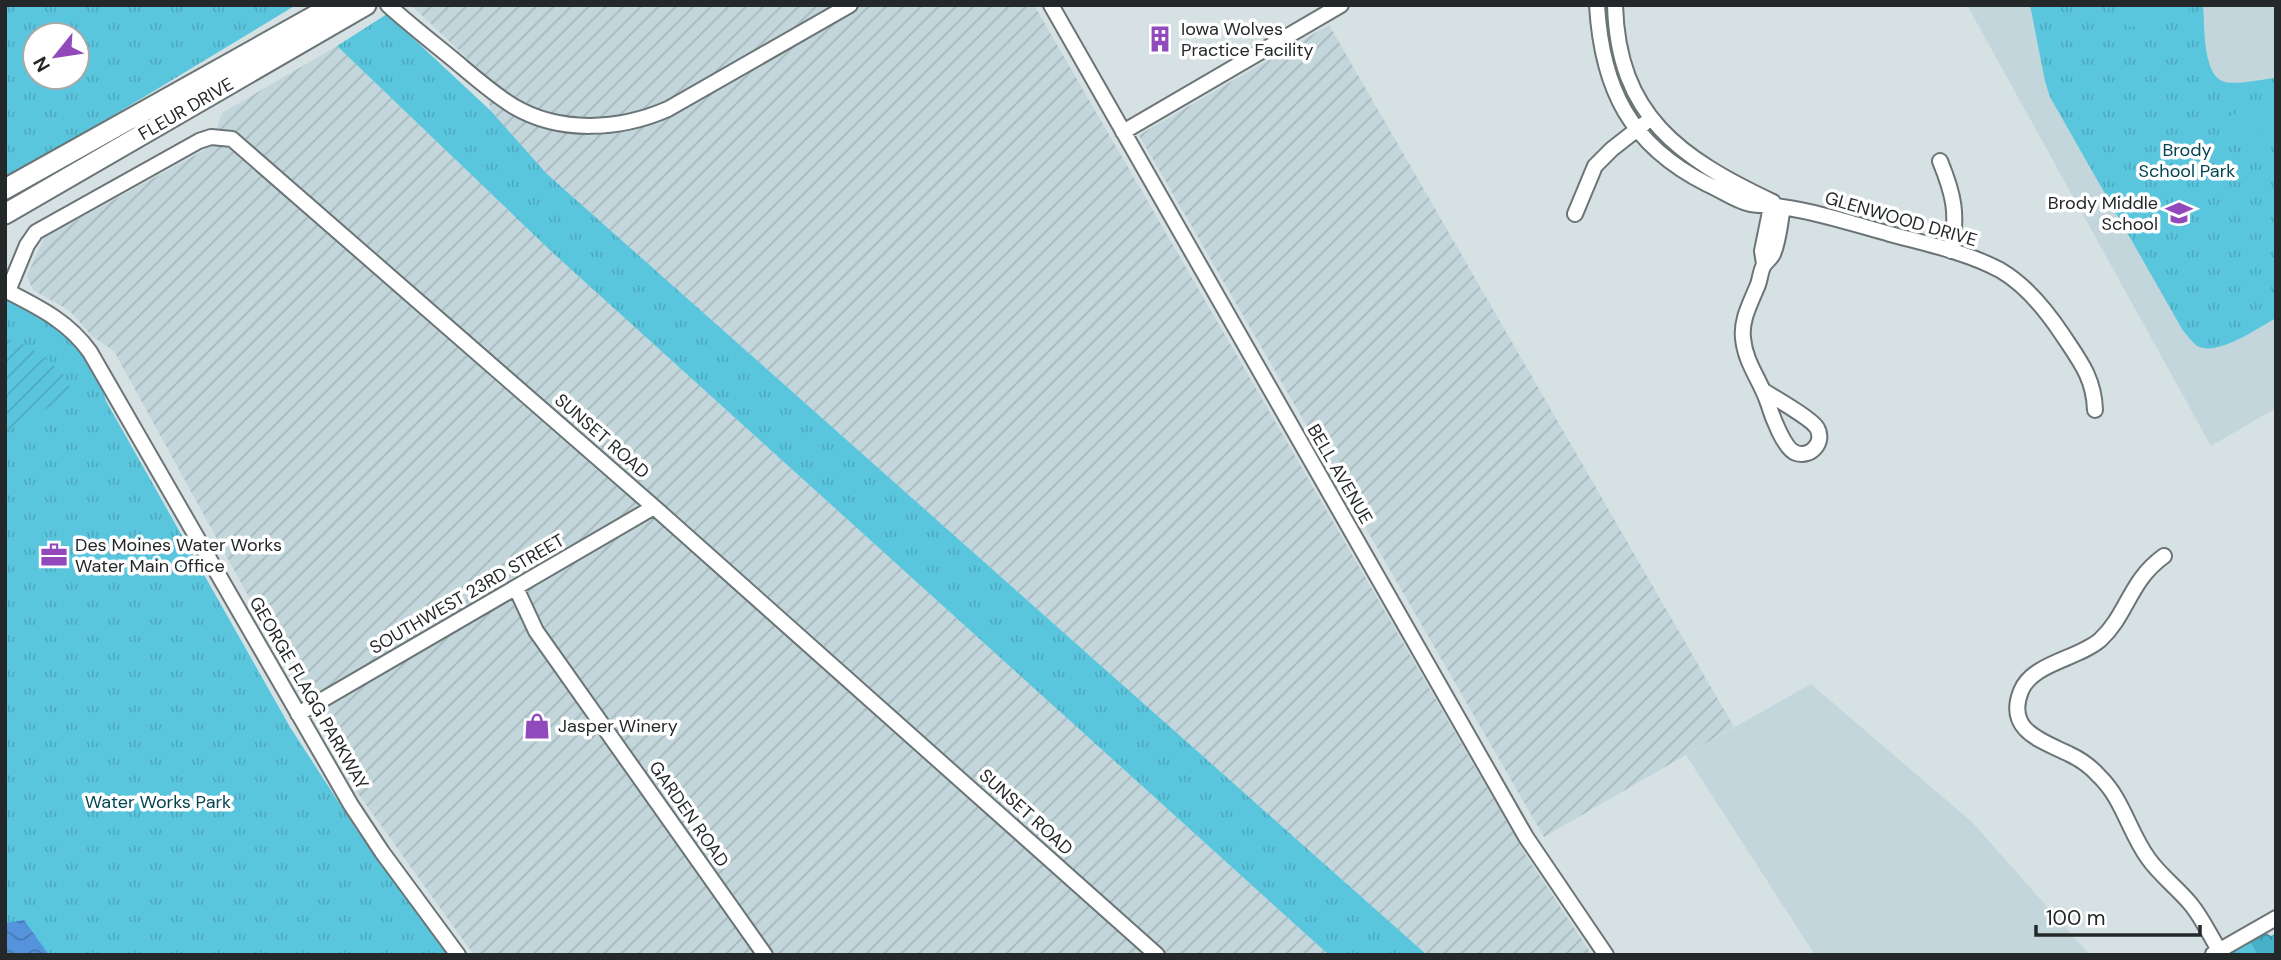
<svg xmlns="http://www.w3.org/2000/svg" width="2281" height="960" viewBox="0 0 2281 960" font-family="'DM Sans',sans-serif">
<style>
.built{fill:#c2d6db}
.industrial{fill:url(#industrial-furrows)}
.forest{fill:url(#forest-crowns)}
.park{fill:url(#park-tufts);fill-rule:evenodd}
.garden{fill:url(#garden-furrows)}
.pitch{fill:#5ac6de}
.water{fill:url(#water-waves)}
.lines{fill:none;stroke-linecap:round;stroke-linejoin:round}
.minor-casing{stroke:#6b7577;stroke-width:18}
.major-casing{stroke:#6b7577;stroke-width:23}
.minor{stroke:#fff;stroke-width:14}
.major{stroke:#fff;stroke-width:19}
.labels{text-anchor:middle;stroke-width:7;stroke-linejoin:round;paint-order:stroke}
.poi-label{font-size:18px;fill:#242829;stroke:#fff;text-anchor:start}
.street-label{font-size:18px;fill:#242829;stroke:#fff}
.park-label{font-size:18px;fill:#024551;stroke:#fff}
</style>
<defs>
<pattern id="industrial-furrows" width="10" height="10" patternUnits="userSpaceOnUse" patternTransform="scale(1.75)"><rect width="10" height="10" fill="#c2d6db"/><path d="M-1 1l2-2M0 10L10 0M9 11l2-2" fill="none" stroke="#a7b8bc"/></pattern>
<pattern id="forest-crowns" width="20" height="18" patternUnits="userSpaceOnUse" patternTransform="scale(1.75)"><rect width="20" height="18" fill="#46b0c6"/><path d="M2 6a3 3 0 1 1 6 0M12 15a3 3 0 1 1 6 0" fill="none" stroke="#3a8fa1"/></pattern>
<pattern id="park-tufts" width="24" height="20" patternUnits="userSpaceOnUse" patternTransform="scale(1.75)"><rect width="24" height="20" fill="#5ac6de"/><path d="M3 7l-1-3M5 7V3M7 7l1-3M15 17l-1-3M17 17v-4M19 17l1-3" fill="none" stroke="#4eaabe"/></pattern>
<pattern id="garden-furrows" width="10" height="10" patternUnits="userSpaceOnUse" patternTransform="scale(1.75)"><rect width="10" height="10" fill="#5ac6de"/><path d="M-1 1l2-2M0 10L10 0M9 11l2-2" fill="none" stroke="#4eaabe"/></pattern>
<pattern id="water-waves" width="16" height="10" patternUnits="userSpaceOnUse" patternTransform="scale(1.75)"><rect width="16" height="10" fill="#5594dc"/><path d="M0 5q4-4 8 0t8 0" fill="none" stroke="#4679b2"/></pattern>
</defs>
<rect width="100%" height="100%" fill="#d5e1e3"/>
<path class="built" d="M 1967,5 L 2276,5 L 2276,408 L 2211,446 Z
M 1811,684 L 1972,822 L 2090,955 L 1815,955 L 1686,755 Z"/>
<path class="industrial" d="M 411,5 L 1034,5 L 1527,857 L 1592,955 L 1427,955 L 547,174 L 491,111 L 482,72 Z
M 1329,25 L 1734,727 L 1544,837 L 1139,135 Z
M 337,46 L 554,254 L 1329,955 L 474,955 L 352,785 L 114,351 L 92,336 L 69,310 L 33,290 L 27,276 L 44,238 L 210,147 L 222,113 Z"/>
<path class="forest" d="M 2264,932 L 2271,936 L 2276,933 L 2276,955 L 2231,955 L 2233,951 Z"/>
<path class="park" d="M 5,5 L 296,5 L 5,181 ZM 35,35 L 77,35 L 77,77 L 35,77 Z
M 2030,5 L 2203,5 C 2205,25 2202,76 2225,82 C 2237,85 2263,79 2276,78 L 2276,318 C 2258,328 2217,357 2197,346 C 2192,342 2186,334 2182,329 L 2050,97 L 2045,81 Z
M 387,14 L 491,111 L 547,174 L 1427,955 L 1329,955 L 554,254 L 337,46 Z
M 5,296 C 52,317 94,348 106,401 L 290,727 L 356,829 L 451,955 L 5,955 Z
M 2247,936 L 2258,955 L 2212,955 Z"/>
<path class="garden" d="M 5,338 L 30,347 L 62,372 L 73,393 L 5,433 Z"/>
<path class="pitch" d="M 2127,5 L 2188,5 L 2190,20 L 2129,27 Z
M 2270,94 L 2276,104 L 2276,133 L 2270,137 L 2252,105 Z
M 2248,107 L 2266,139 L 2247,149 L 2229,117 Z"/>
<path class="water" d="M 24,920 L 49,955 L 5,955 L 5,923 Z"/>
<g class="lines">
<g class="minor-casing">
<path id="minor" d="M 388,5 C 409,24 432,42 454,60 C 473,76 492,93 513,106 C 560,134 620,130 668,109 L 850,5
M 1051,5 L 1526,837 L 1606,955
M 1597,5 C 1602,89 1630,145 1707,184 C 1721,190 1736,201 1750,204 C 1760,206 1772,205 1782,207 C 1818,212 1854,224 1890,234 C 1927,244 1966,252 2000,270 C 2026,285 2046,310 2062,334 C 2080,361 2094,378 2095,410
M 1615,5 C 1618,116 1680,158 1773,202
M 1123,132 L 1341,5
M 1940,161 C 1954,195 1958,214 1951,251
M 1575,214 L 1595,166 L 1612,149 L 1644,124
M 1764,264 L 1762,251 L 1772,202
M 5,290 C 38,307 68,321 90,352 L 351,805 L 382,852 L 458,955
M 8,291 L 27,245 L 36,232 L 199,141 L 211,137 L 232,139 L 654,507 L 1157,955
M 1764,391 C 1775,398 1812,419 1817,428 C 1825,442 1811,458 1796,453 C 1784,449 1772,416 1768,403 C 1761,381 1745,363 1743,338 C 1741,320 1750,304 1757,287 C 1760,281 1760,273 1763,267 C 1765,262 1771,259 1773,254 C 1779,241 1780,222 1783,207
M 2164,556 C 2129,581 2128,614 2100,640 C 2078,659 2032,663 2021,691 C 2005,731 2043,741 2069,754 C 2080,759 2091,767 2099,776 C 2123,799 2129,832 2148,858 C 2159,874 2175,886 2188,901 C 2201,915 2209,934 2219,950
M 516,588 L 536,631 L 765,955
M 298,714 L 654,507
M 2213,954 L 2276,918"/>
</g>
<g class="major-casing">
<path id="major" d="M 5,189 L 334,5
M 5,214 L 366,5"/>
</g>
<use href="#minor" class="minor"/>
<use href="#major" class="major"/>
</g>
<defs>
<g id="building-bare" transform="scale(2.1)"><path d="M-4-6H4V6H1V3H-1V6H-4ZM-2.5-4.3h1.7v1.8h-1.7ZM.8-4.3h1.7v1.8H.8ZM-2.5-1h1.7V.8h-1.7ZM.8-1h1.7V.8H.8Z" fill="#9249bb" stroke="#fff" stroke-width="2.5" paint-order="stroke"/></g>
<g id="school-bare" transform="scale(2.1)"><path d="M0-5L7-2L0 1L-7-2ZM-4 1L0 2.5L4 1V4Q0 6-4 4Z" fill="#9249bb" stroke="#fff" stroke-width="2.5" paint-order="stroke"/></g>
<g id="office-bare" transform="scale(2.1)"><path d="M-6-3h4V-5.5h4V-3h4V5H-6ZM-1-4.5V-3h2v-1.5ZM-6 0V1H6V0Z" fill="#9249bb" stroke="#fff" stroke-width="2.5" paint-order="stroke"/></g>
<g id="shop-bare" transform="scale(2.1)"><path d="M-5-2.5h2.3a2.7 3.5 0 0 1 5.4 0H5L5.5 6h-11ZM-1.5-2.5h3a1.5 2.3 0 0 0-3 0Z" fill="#9249bb" stroke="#fff" stroke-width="2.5" paint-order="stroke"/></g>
</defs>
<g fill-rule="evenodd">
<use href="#building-bare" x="1160" y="39"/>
<use href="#school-bare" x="2179" y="213"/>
<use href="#office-bare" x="54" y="555"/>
<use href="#shop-bare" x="537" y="726"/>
</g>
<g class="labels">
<g class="poi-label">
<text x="1181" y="35">Iowa Wolves<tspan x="1181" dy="21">Practice Facility</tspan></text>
<text x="2158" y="209" text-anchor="end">Brody Middle<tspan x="2158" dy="21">School</tspan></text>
<text x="75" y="551">Des Moines Water Works<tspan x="75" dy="21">Water Main Office</tspan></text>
<text x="558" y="732">Jasper Winery</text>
</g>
<g class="street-label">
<text transform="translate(186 109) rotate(-30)" y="6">FLEUR DRIVE</text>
<text transform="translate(1901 219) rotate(16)" y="6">GLENWOOD DRIVE</text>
<text transform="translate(602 436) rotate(41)" y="6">SUNSET ROAD</text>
<text transform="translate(1340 474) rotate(60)" y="6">BELL AVENUE</text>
<text transform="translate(467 594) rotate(-30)" y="6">SOUTHWEST 23RD STREET</text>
<text transform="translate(309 693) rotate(60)" y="6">GEORGE FLAGG PARKWAY</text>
<text transform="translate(1026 812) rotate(42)" y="6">SUNSET ROAD</text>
<text transform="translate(689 814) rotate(55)" y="6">GARDEN ROAD</text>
</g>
<g class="park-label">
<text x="2187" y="156">Brody<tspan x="2187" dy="21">School Park</tspan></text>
<text x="158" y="808">Water Works Park</text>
</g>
</g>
<rect width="2281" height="960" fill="none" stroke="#242829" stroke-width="14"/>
<g transform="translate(56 56) rotate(240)"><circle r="33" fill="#ffffff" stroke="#a7a9a9" stroke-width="2"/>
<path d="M0-5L12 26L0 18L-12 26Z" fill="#9249bb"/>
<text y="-10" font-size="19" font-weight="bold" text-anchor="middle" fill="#242829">N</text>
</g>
<path d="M2036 925v10h164v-10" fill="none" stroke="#242829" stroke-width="3.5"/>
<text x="2046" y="925" font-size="21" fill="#242829" stroke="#ffffff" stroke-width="5" paint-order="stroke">100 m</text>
</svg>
